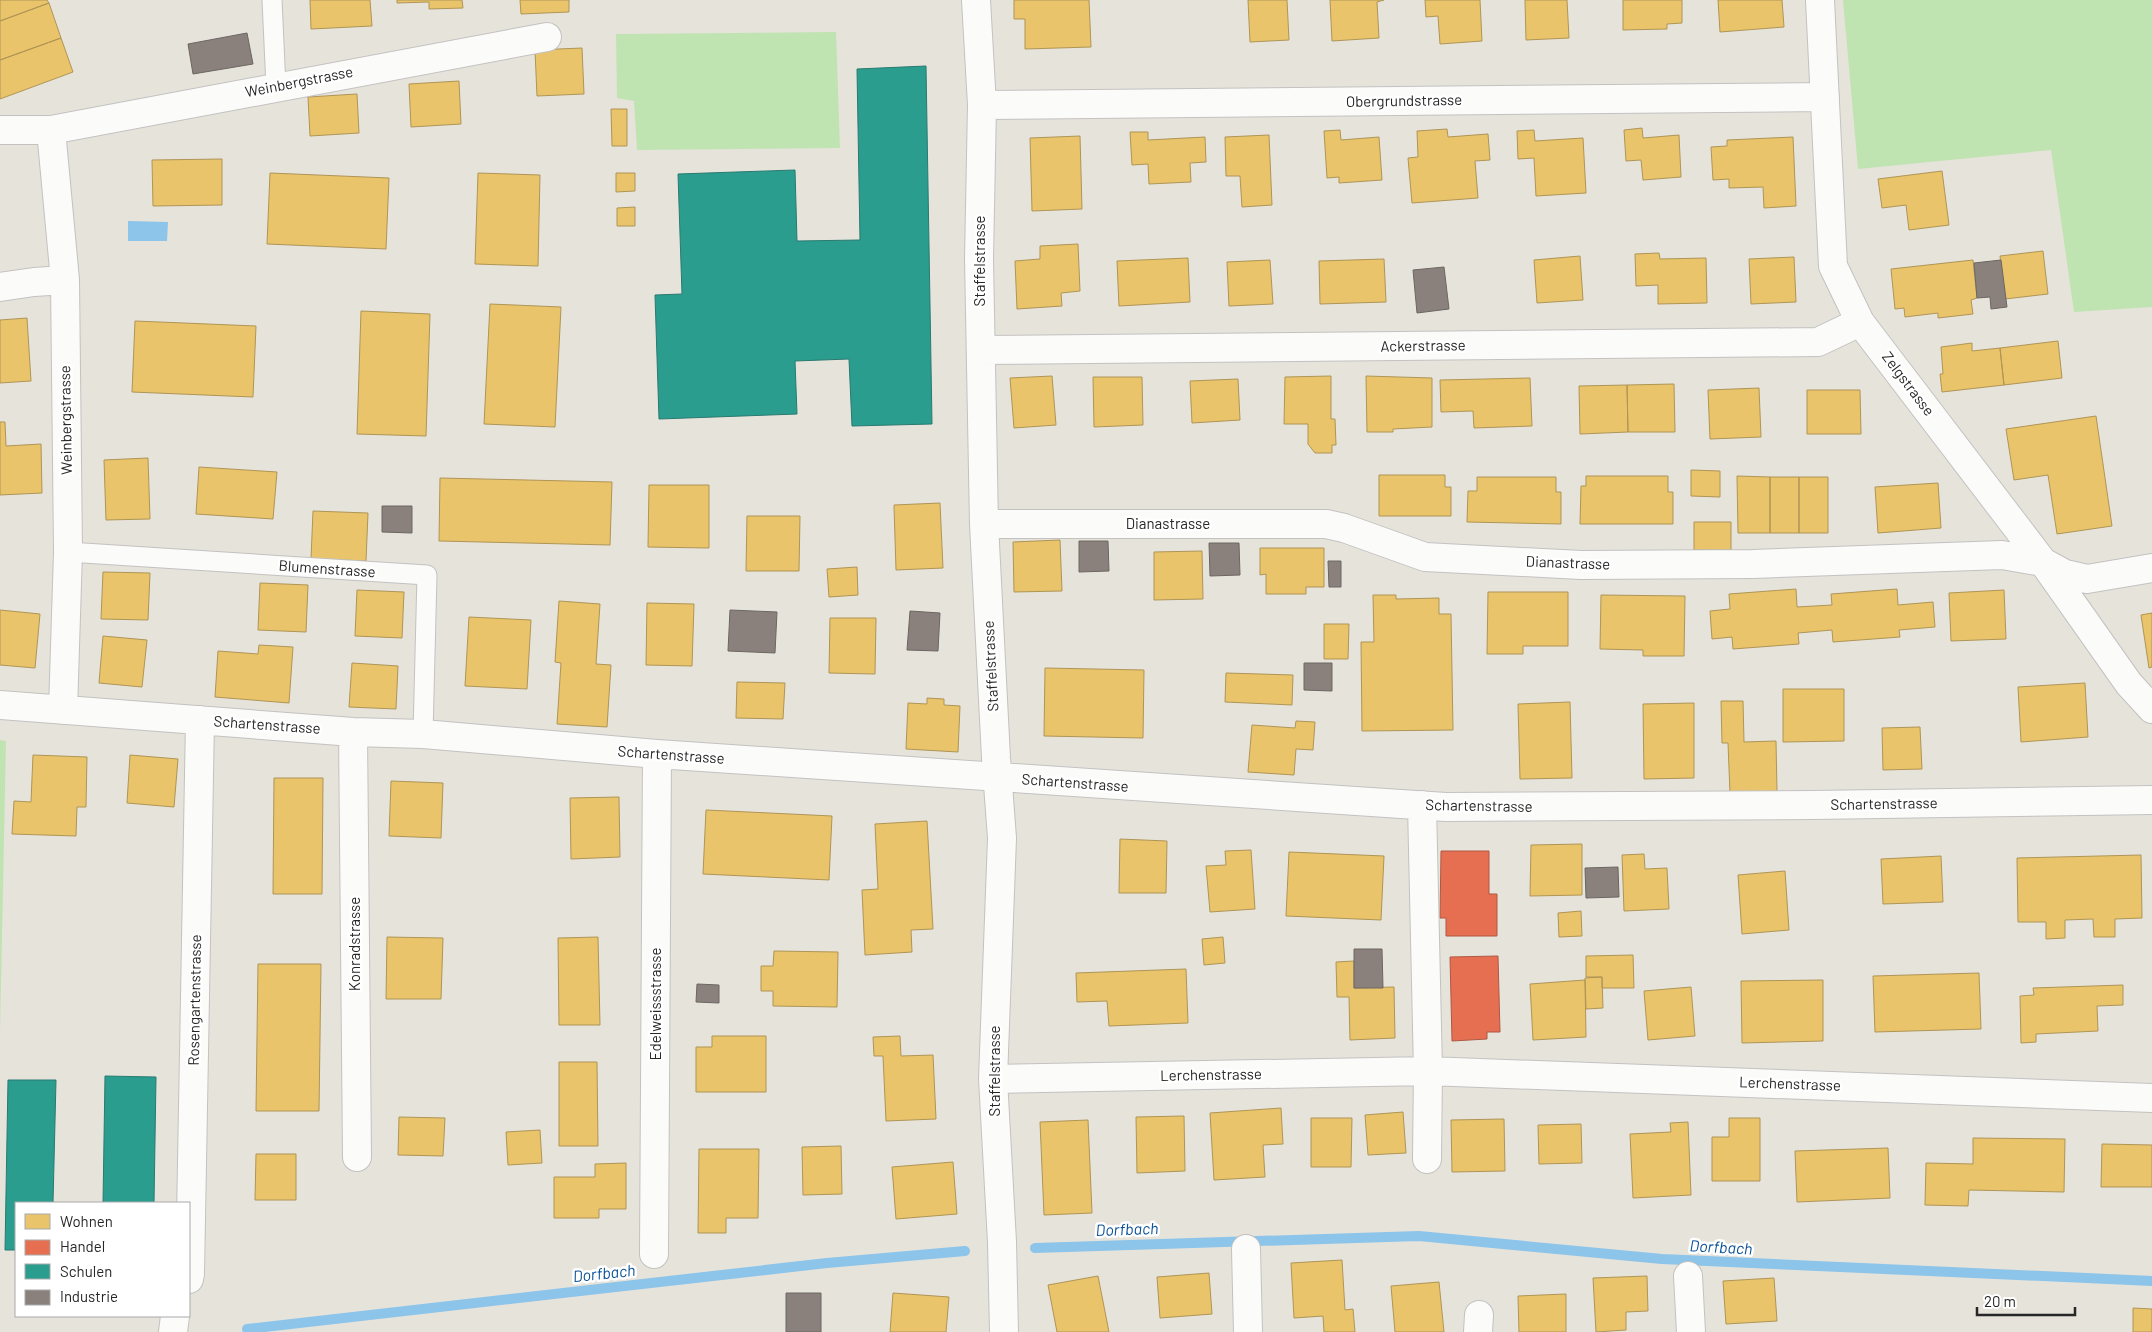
<svg xmlns="http://www.w3.org/2000/svg" width="2152" height="1332" viewBox="0 0 2152 1332" font-family="Barlow,sans-serif">
<style>
.green{fill:#c0e3b2}
.water{fill:#8cc4ea}
.homes{fill:#e9c46a;stroke:#af9556}
.shops{fill:#e76f51;stroke:#ad5944}
.schools{fill:#2a9d8f;stroke:#297a70}
.industry{fill:#8a817c;stroke:#6c6662}
.lines{fill:none;stroke-linecap:round;stroke-linejoin:round}
.stream{stroke:#8cc4ea;stroke-width:10}
.lane-casing{stroke:#c3c2c1;stroke-width:21}
.street-casing{stroke:#c3c2c1;stroke-width:30}
.lane{stroke:#fbfbfa;stroke-width:19}
.street{stroke:#fbfbfa;stroke-width:28}
.labels{text-anchor:middle;stroke-width:5;stroke-linejoin:round;paint-order:stroke}
.street-label{font-size:15px;fill:#272727;stroke:#fff}
.water-label{font-size:16px;font-style:italic;fill:#0a5197;stroke:#fff}
</style>
<rect width="100%" height="100%" fill="#e6e3db"/>
<path class="green" d="M 1843,0 L 2152,0 L 2152,307 L 2074,312 L 2051,150 L 1858,169 Z
M 836,32 L 840,148 L 637,150 L 634,101 L 617,98 L 616,34 Z
M 0,740 L 6,741 L 0,1034 Z"/>
<path class="water" d="M 128,221 L 168,222 L 167,241 L 128,241 Z"/>
<path class="homes" d="M 0,0 L 47,0 L 49,3 L 0,21 Z
M 310,0 L 370,0 L 372,26 L 311,29 Z
M 397,0 L 462,0 L 463,8 L 429,9 L 429,2 L 397,3 Z
M 520,0 L 569,0 L 569,12 L 521,14 Z
M 1014,0 L 1089,0 L 1091,47 L 1025,49 L 1025,19 L 1014,19 Z
M 1248,0 L 1287,0 L 1289,40 L 1250,42 Z
M 1330,0 L 1384,0 L 1377,2 L 1379,38 L 1332,41 Z
M 1425,0 L 1480,0 L 1482,41 L 1440,44 L 1438,16 L 1426,17 Z
M 1525,0 L 1567,0 L 1569,38 L 1526,40 Z
M 1623,0 L 1682,0 L 1682,23 L 1667,24 L 1667,29 L 1623,30 Z
M 1718,0 L 1782,0 L 1784,27 L 1720,32 Z
M 49,3 L 61,38 L 0,60 L 0,21 Z
M 61,38 L 73,72 L 0,99 L 0,60 Z
M 582,48 L 584,94 L 537,96 L 535,50 Z
M 459,81 L 461,124 L 411,127 L 409,84 Z
M 357,94 L 359,133 L 310,136 L 308,97 Z
M 611,109 L 627,109 L 627,146 L 612,146 Z
M 1642,128 L 1643,138 L 1679,135 L 1681,177 L 1643,180 L 1641,160 L 1626,161 L 1624,130 Z
M 1447,129 L 1448,137 L 1488,134 L 1490,160 L 1475,161 L 1478,198 L 1412,203 L 1408,158 L 1418,157 L 1417,131 Z
M 1340,130 L 1341,140 L 1379,137 L 1382,180 L 1339,183 L 1339,177 L 1327,178 L 1324,131 Z
M 1534,130 L 1535,141 L 1583,138 L 1586,193 L 1536,196 L 1534,158 L 1518,159 L 1517,131 Z
M 1130,132 L 1148,132 L 1148,140 L 1205,137 L 1206,162 L 1190,163 L 1191,182 L 1149,184 L 1148,164 L 1132,165 Z
M 1269,135 L 1272,205 L 1242,207 L 1240,176 L 1226,176 L 1225,137 Z
M 1080,136 L 1082,209 L 1032,211 L 1030,138 Z
M 1793,137 L 1796,206 L 1764,208 L 1763,187 L 1729,188 L 1729,179 L 1713,180 L 1711,147 L 1727,146 L 1727,140 Z
M 222,159 L 222,205 L 153,206 L 152,160 Z
M 1942,171 L 1949,225 L 1909,230 L 1906,205 L 1882,208 L 1878,179 Z
M 270,173 L 389,178 L 386,249 L 267,244 Z
M 478,173 L 540,175 L 538,266 L 475,264 Z
M 616,173 L 635,173 L 635,191 L 616,192 Z
M 635,207 L 635,226 L 617,226 L 617,208 Z
M 1078,244 L 1080,291 L 1061,293 L 1062,306 L 1017,309 L 1015,261 L 1040,259 L 1040,246 Z
M 2043,251 L 2048,294 L 2005,299 L 2000,256 Z
M 1659,253 L 1660,259 L 1706,258 L 1707,303 L 1658,304 L 1658,285 L 1636,286 L 1635,254 Z
M 1580,256 L 1583,300 L 1537,303 L 1534,260 Z
M 1794,257 L 1796,302 L 1751,304 L 1749,259 Z
M 1188,258 L 1190,302 L 1119,306 L 1117,261 Z
M 1384,259 L 1386,302 L 1320,304 L 1319,261 Z
M 1270,260 L 1273,304 L 1229,306 L 1227,262 Z
M 1973,260 L 1977,298 L 1971,300 L 1973,314 L 1938,318 L 1938,313 L 1905,317 L 1904,308 L 1895,309 L 1891,269 Z
M 490,304 L 561,307 L 555,427 L 484,424 Z
M 361,311 L 430,314 L 426,436 L 357,434 Z
M 27,318 L 31,381 L 0,383 L 0,320 Z
M 135,321 L 256,326 L 253,397 L 132,392 Z
M 2058,341 L 2062,378 L 2004,385 L 2000,348 Z
M 1972,343 L 1972,351 L 2000,348 L 2004,385 L 1942,392 L 1940,374 L 1943,374 L 1941,347 Z
M 1052,376 L 1056,425 L 1014,428 L 1010,378 Z
M 1331,376 L 1331,419 L 1335,419 L 1336,445 L 1332,445 L 1332,453 L 1315,453 L 1308,444 L 1308,424 L 1284,424 L 1285,377 Z
M 1366,376 L 1432,378 L 1432,427 L 1393,429 L 1393,432 L 1367,432 Z
M 1093,377 L 1142,377 L 1143,425 L 1094,427 Z
M 1530,378 L 1532,426 L 1474,428 L 1473,411 L 1441,412 L 1440,380 Z
M 1238,379 L 1240,420 L 1192,423 L 1190,381 Z
M 1674,384 L 1675,432 L 1628,432 L 1627,385 Z
M 1627,385 L 1628,432 L 1580,434 L 1579,386 Z
M 1759,388 L 1761,437 L 1710,439 L 1708,390 Z
M 1807,390 L 1860,390 L 1861,434 L 1807,434 Z
M 2096,416 L 2112,526 L 2057,534 L 2048,475 L 2014,480 L 2006,429 Z
M 0,422 L 5,422 L 6,446 L 41,444 L 42,493 L 0,495 Z
M 148,458 L 150,519 L 106,520 L 104,460 Z
M 199,467 L 277,472 L 273,519 L 196,514 Z
M 1691,470 L 1720,471 L 1720,497 L 1691,496 Z
M 1379,475 L 1445,475 L 1445,487 L 1451,487 L 1451,516 L 1379,516 Z
M 1586,476 L 1668,476 L 1668,492 L 1673,492 L 1673,524 L 1580,524 L 1581,486 L 1586,486 Z
M 1737,476 L 1770,477 L 1770,533 L 1738,533 Z
M 1477,477 L 1556,477 L 1556,492 L 1561,492 L 1561,524 L 1467,522 L 1468,491 L 1477,491 Z
M 1770,477 L 1799,477 L 1799,533 L 1770,533 Z
M 1799,477 L 1828,477 L 1828,533 L 1799,533 Z
M 440,478 L 612,482 L 610,545 L 439,541 Z
M 1938,483 L 1941,528 L 1878,533 L 1875,487 Z
M 649,485 L 709,485 L 709,548 L 648,547 Z
M 940,503 L 943,568 L 896,570 L 894,505 Z
M 313,511 L 368,513 L 366,561 L 311,559 Z
M 747,516 L 800,516 L 799,571 L 746,571 Z
M 1694,522 L 1731,522 L 1731,550 L 1694,550 Z
M 1060,540 L 1062,591 L 1014,592 L 1013,542 Z
M 1260,548 L 1324,548 L 1324,587 L 1306,587 L 1306,594 L 1266,594 L 1266,574 L 1260,575 Z
M 1202,551 L 1203,599 L 1154,600 L 1154,552 Z
M 857,567 L 858,595 L 829,597 L 827,569 Z
M 103,572 L 150,573 L 148,620 L 101,619 Z
M 260,583 L 308,585 L 306,632 L 258,630 Z
M 1796,589 L 1797,607 L 1832,605 L 1831,594 L 1897,589 L 1898,605 L 1933,602 L 1935,627 L 1899,630 L 1900,637 L 1833,642 L 1832,630 L 1798,633 L 1799,644 L 1733,649 L 1732,637 L 1712,639 L 1710,611 L 1730,609 L 1729,594 Z
M 357,590 L 404,592 L 402,638 L 355,636 Z
M 2004,590 L 2006,639 L 1951,641 L 1949,593 Z
M 1488,592 L 1568,592 L 1568,646 L 1523,646 L 1523,654 L 1487,654 Z
M 1373,595 L 1396,595 L 1396,599 L 1439,598 L 1439,614 L 1451,614 L 1453,730 L 1362,731 L 1361,642 L 1374,642 Z
M 1601,595 L 1685,596 L 1684,656 L 1643,656 L 1643,650 L 1600,649 Z
M 559,601 L 600,604 L 596,664 L 611,665 L 607,727 L 557,724 L 561,663 L 555,662 Z
M 647,603 L 694,604 L 692,666 L 646,665 Z
M 0,610 L 40,614 L 35,668 L 0,665 Z
M 2152,613 L 2152,667 L 2149,668 L 2141,615 Z
M 469,617 L 531,620 L 527,689 L 465,686 Z
M 830,618 L 876,618 L 875,674 L 829,673 Z
M 1324,624 L 1349,624 L 1348,659 L 1324,659 Z
M 103,636 L 147,640 L 142,687 L 99,683 Z
M 259,645 L 293,647 L 289,703 L 215,697 L 218,651 L 258,654 Z
M 352,663 L 398,666 L 396,709 L 349,707 Z
M 1045,668 L 1144,670 L 1143,738 L 1044,736 Z
M 1226,673 L 1293,675 L 1292,705 L 1225,702 Z
M 737,682 L 785,683 L 783,719 L 736,718 Z
M 2085,683 L 2088,737 L 2021,742 L 2018,687 Z
M 1783,689 L 1844,689 L 1844,741 L 1783,742 Z
M 927,698 L 944,699 L 944,705 L 960,706 L 958,752 L 906,749 L 908,703 L 927,704 Z
M 1721,701 L 1743,701 L 1744,742 L 1776,741 L 1777,792 L 1730,793 L 1728,743 L 1722,743 Z
M 1570,702 L 1572,778 L 1520,779 L 1518,704 Z
M 1694,703 L 1694,778 L 1644,779 L 1643,704 Z
M 1296,721 L 1315,722 L 1313,750 L 1296,749 L 1294,775 L 1248,772 L 1252,725 L 1295,728 Z
M 1920,727 L 1922,769 L 1883,770 L 1882,728 Z
M 33,755 L 87,757 L 86,807 L 77,807 L 76,836 L 12,834 L 14,801 L 31,802 Z
M 130,755 L 178,759 L 174,807 L 127,803 Z
M 274,778 L 323,778 L 322,894 L 273,894 Z
M 391,781 L 443,783 L 441,838 L 389,836 Z
M 619,797 L 620,857 L 571,859 L 570,798 Z
M 706,810 L 832,816 L 829,880 L 703,874 Z
M 927,821 L 933,929 L 911,930 L 912,952 L 865,955 L 862,890 L 878,889 L 875,824 Z
M 1120,839 L 1167,841 L 1166,893 L 1119,893 Z
M 1582,844 L 1582,895 L 1530,896 L 1531,845 Z
M 1251,850 L 1255,909 L 1210,912 L 1206,866 L 1226,865 L 1225,851 Z
M 1289,852 L 1384,856 L 1381,920 L 1286,916 Z
M 1644,854 L 1645,869 L 1667,868 L 1669,909 L 1624,911 L 1622,855 Z
M 2141,855 L 2142,918 L 2115,919 L 2115,937 L 2094,937 L 2093,919 L 2065,920 L 2065,938 L 2046,939 L 2046,922 L 2018,922 L 2017,858 Z
M 1941,856 L 1943,902 L 1883,904 L 1881,859 Z
M 1785,871 L 1789,930 L 1742,934 L 1738,875 Z
M 1581,911 L 1582,936 L 1559,937 L 1558,913 Z
M 387,937 L 443,938 L 441,999 L 386,999 Z
M 598,937 L 600,1025 L 559,1025 L 558,938 Z
M 1223,937 L 1225,963 L 1204,965 L 1202,939 Z
M 774,951 L 838,952 L 837,1007 L 773,1006 L 773,991 L 761,991 L 761,966 L 773,966 Z
M 1633,955 L 1634,988 L 1602,988 L 1602,977 L 1586,977 L 1586,956 Z
M 1354,961 L 1354,988 L 1394,987 L 1395,1038 L 1350,1040 L 1349,997 L 1337,997 L 1336,962 Z
M 258,964 L 321,964 L 319,1111 L 256,1111 Z
M 1186,969 L 1188,1023 L 1109,1026 L 1107,1001 L 1077,1002 L 1076,973 Z
M 1979,973 L 1981,1029 L 1875,1032 L 1873,976 Z
M 1602,977 L 1603,1008 L 1586,1009 L 1585,978 Z
M 1585,980 L 1586,1037 L 1533,1040 L 1530,984 Z
M 1823,980 L 1823,1041 L 1742,1043 L 1741,981 Z
M 2123,985 L 2123,1005 L 2097,1006 L 2098,1031 L 2036,1034 L 2036,1042 L 2021,1043 L 2020,996 L 2034,995 L 2033,988 Z
M 1691,987 L 1695,1036 L 1648,1040 L 1644,991 Z
M 712,1036 L 766,1036 L 766,1092 L 696,1092 L 696,1047 L 712,1047 Z
M 900,1036 L 901,1056 L 933,1055 L 936,1119 L 886,1121 L 883,1056 L 874,1056 L 873,1037 Z
M 559,1062 L 597,1062 L 598,1146 L 559,1146 Z
M 1281,1108 L 1283,1144 L 1263,1145 L 1265,1177 L 1214,1180 L 1210,1113 Z
M 1403,1112 L 1406,1153 L 1368,1155 L 1365,1115 Z
M 1184,1116 L 1185,1171 L 1137,1173 L 1136,1117 Z
M 399,1117 L 445,1118 L 443,1156 L 398,1155 Z
M 1311,1118 L 1352,1118 L 1351,1167 L 1311,1167 Z
M 1729,1118 L 1760,1118 L 1760,1181 L 1712,1181 L 1712,1137 L 1729,1137 Z
M 1504,1119 L 1505,1171 L 1452,1172 L 1451,1120 Z
M 1088,1120 L 1092,1213 L 1044,1215 L 1040,1122 Z
M 1688,1122 L 1691,1195 L 1633,1198 L 1630,1134 L 1671,1132 L 1670,1123 Z
M 1581,1124 L 1582,1163 L 1539,1164 L 1538,1125 Z
M 540,1130 L 542,1163 L 508,1165 L 506,1132 Z
M 1973,1138 L 2065,1139 L 2064,1192 L 1969,1190 L 1968,1206 L 1925,1205 L 1926,1163 L 1973,1164 Z
M 2102,1144 L 2152,1145 L 2152,1187 L 2101,1187 Z
M 841,1146 L 842,1194 L 803,1195 L 802,1147 Z
M 1888,1148 L 1890,1198 L 1797,1202 L 1795,1151 Z
M 699,1149 L 759,1149 L 758,1218 L 726,1218 L 726,1233 L 698,1233 Z
M 256,1154 L 296,1154 L 296,1200 L 255,1200 Z
M 953,1162 L 957,1214 L 896,1219 L 892,1167 Z
M 626,1163 L 626,1209 L 599,1209 L 599,1218 L 554,1218 L 554,1177 L 595,1177 L 595,1164 Z
M 1342,1260 L 1345,1310 L 1353,1309 L 1355,1332 L 1324,1332 L 1323,1316 L 1294,1318 L 1291,1263 Z
M 1209,1273 L 1212,1314 L 1160,1318 L 1157,1277 Z
M 1098,1276 L 1109,1332 L 1057,1332 L 1048,1285 Z
M 1647,1276 L 1648,1311 L 1626,1312 L 1626,1330 L 1596,1332 L 1593,1278 Z
M 1774,1278 L 1777,1321 L 1726,1324 L 1723,1281 Z
M 1439,1282 L 1444,1332 L 1395,1332 L 1391,1286 Z
M 893,1293 L 949,1297 L 946,1332 L 890,1332 Z
M 1566,1294 L 1566,1332 L 1519,1332 L 1518,1296 Z
M 2133,1308 L 2152,1309 L 2152,1332 L 2133,1332 Z"/>
<path class="shops" d="M 1441,851 L 1489,851 L 1489,894 L 1497,894 L 1497,936 L 1446,936 L 1446,918 L 1440,918 Z
M 1498,956 L 1500,1032 L 1487,1032 L 1487,1039 L 1452,1041 L 1450,957 Z"/>
<path class="schools" d="M 926,66 L 932,424 L 852,426 L 849,359 L 795,361 L 797,414 L 659,419 L 655,295 L 682,294 L 678,174 L 795,170 L 797,241 L 860,240 L 857,69 Z
M 105,1076 L 156,1077 L 154,1203 L 103,1203 Z
M 8,1080 L 56,1080 L 53,1203 L 16,1203 L 16,1250 L 5,1250 Z"/>
<path class="industry" d="M 247,33 L 253,64 L 193,74 L 188,44 Z
M 2001,260 L 2007,307 L 1991,309 L 1990,297 L 1977,298 L 1974,263 Z
M 1444,267 L 1449,309 L 1417,313 L 1413,270 Z
M 382,506 L 412,506 L 412,533 L 382,532 Z
M 1079,541 L 1108,541 L 1109,571 L 1079,572 Z
M 1209,543 L 1239,543 L 1240,575 L 1210,576 Z
M 1328,561 L 1341,561 L 1341,587 L 1329,587 Z
M 730,610 L 777,612 L 775,653 L 728,651 Z
M 910,611 L 940,613 L 938,651 L 907,650 Z
M 1304,663 L 1332,663 L 1332,691 L 1304,690 Z
M 1618,867 L 1619,897 L 1586,898 L 1585,868 Z
M 1354,949 L 1382,949 L 1383,988 L 1354,988 Z
M 697,984 L 719,985 L 719,1003 L 696,1002 Z
M 786,1293 L 821,1293 L 821,1332 L 786,1332 Z"/>
<g class="lines">
<path class="stream" d="M 1035,1248 L 1419,1236 L 1662,1259 L 2152,1281
M 247,1329 L 827,1263 L 965,1251"/>
<g class="lane-casing">
<path id="lane" d="M 272,0 L 276,87
M 68,552 L 427,575 L 423,734"/>
</g>
<g class="street-casing">
<path id="street" d="M 976,0 L 982,105 L 979,259 L 984,524 L 996,758 L 1002,838 L 993,1079 L 1002,1242 L 1004,1332
M 1820,0 L 1833,266 L 1860,322 L 2043,562 L 2129,684 L 2152,709
M 982,105 L 1825,97
M 0,130 L 51,130 L 547,37
M 51,130 L 65,280 L 68,552 L 63,710
M 0,287 L 34,282 L 65,280
M 981,350 L 1818,342 L 1860,322
M 984,524 L 1326,524 L 1344,528 L 1425,557 L 1581,565 L 1753,564 L 2002,555 L 2043,562 L 2065,574 L 2087,579 L 2152,568
M 0,705 L 353,732 L 423,734 L 657,754 L 1446,807 L 1813,805 L 2152,800
M 353,732 L 357,1157
M 1422,805 L 1428,1071 L 1427,1159
M 993,1079 L 1428,1071 L 2152,1098
M 1246,1249 L 1248,1332
M 654,1254 L 657,754
M 1688,1276 L 1691,1332
M 189,1279 L 190,1274 L 200,720
M 173,1332 L 175,1316
M 1478,1332 L 1479,1315"/>
</g>
<use href="#lane" class="lane"/>
<use href="#street" class="street"/>
</g>
<g class="labels">
<g class="street-label">
<text transform="translate(299 82) rotate(-11)" y="5">Weinbergstrasse</text>
<text transform="translate(1404 101) rotate(-1)" y="5">Obergrundstrasse</text>
<text transform="translate(980 261) rotate(-90)" y="5">Staffelstrasse</text>
<text transform="translate(1423 346) rotate(-1)" y="5">Ackerstrasse</text>
<text transform="translate(1908 384) rotate(53)" y="5">Zelgstrasse</text>
<text transform="translate(66 420) rotate(-91)" y="5">Weinbergstrasse</text>
<text x="1168" y="529">Dianastrasse</text>
<text transform="translate(1568 563) rotate(2)" y="5">Dianastrasse</text>
<text transform="translate(327 569) rotate(4)" y="5">Blumenstrasse</text>
<text transform="translate(991 666) rotate(-93)" y="5">Staffelstrasse</text>
<text transform="translate(267 725) rotate(4)" y="5">Schartenstrasse</text>
<text transform="translate(671 755) rotate(4)" y="5">Schartenstrasse</text>
<text transform="translate(1075 783) rotate(4)" y="5">Schartenstrasse</text>
<text transform="translate(1884 804) rotate(-1)" y="5">Schartenstrasse</text>
<text transform="translate(1479 806) rotate(1)" y="5">Schartenstrasse</text>
<text transform="translate(355 944) rotate(-90)" y="5">Konradstrasse</text>
<text transform="translate(195 1000) rotate(-89)" y="5">Rosengartenstrasse</text>
<text transform="translate(656 1004) rotate(-90)" y="5">Edelweissstrasse</text>
<text transform="translate(995 1071) rotate(-90)" y="5">Staffelstrasse</text>
<text transform="translate(1211 1075) rotate(-1)" y="5">Lerchenstrasse</text>
<text transform="translate(1790 1084) rotate(2)" y="5">Lerchenstrasse</text>
</g>
<g class="water-label">
<text transform="translate(1127 1229) rotate(-2)" y="6">Dorfbach</text>
<text transform="translate(1721 1247) rotate(3)" y="6">Dorfbach</text>
<text transform="translate(604 1273) rotate(-6)" y="6">Dorfbach</text>
</g>
</g>
<rect x="15" y="1202" width="175" height="115" fill="#ffffff" stroke="#a9a9a9"/>
<rect x="25" y="1214" width="25" height="15" fill="#e9c46a" stroke="#a9a9a9"/>
<text x="60" y="1227" font-size="15" fill="#272727">Wohnen</text>
<rect x="25" y="1240" width="25" height="15" fill="#e76f51" stroke="#a9a9a9"/>
<text x="60" y="1252" font-size="15" fill="#272727">Handel</text>
<rect x="25" y="1264" width="25" height="15" fill="#2a9d8f" stroke="#a9a9a9"/>
<text x="60" y="1277" font-size="15" fill="#272727">Schulen</text>
<rect x="25" y="1290" width="25" height="15" fill="#8a817c" stroke="#a9a9a9"/>
<text x="60" y="1302" font-size="15" fill="#272727">Industrie</text>
<path d="M1977 1307v8h98v-8" fill="none" stroke="#272727" stroke-width="2.5"/>
<text x="1984" y="1307" font-size="15" fill="#272727" stroke="#ffffff" stroke-width="4" paint-order="stroke">20 m</text>
</svg>
